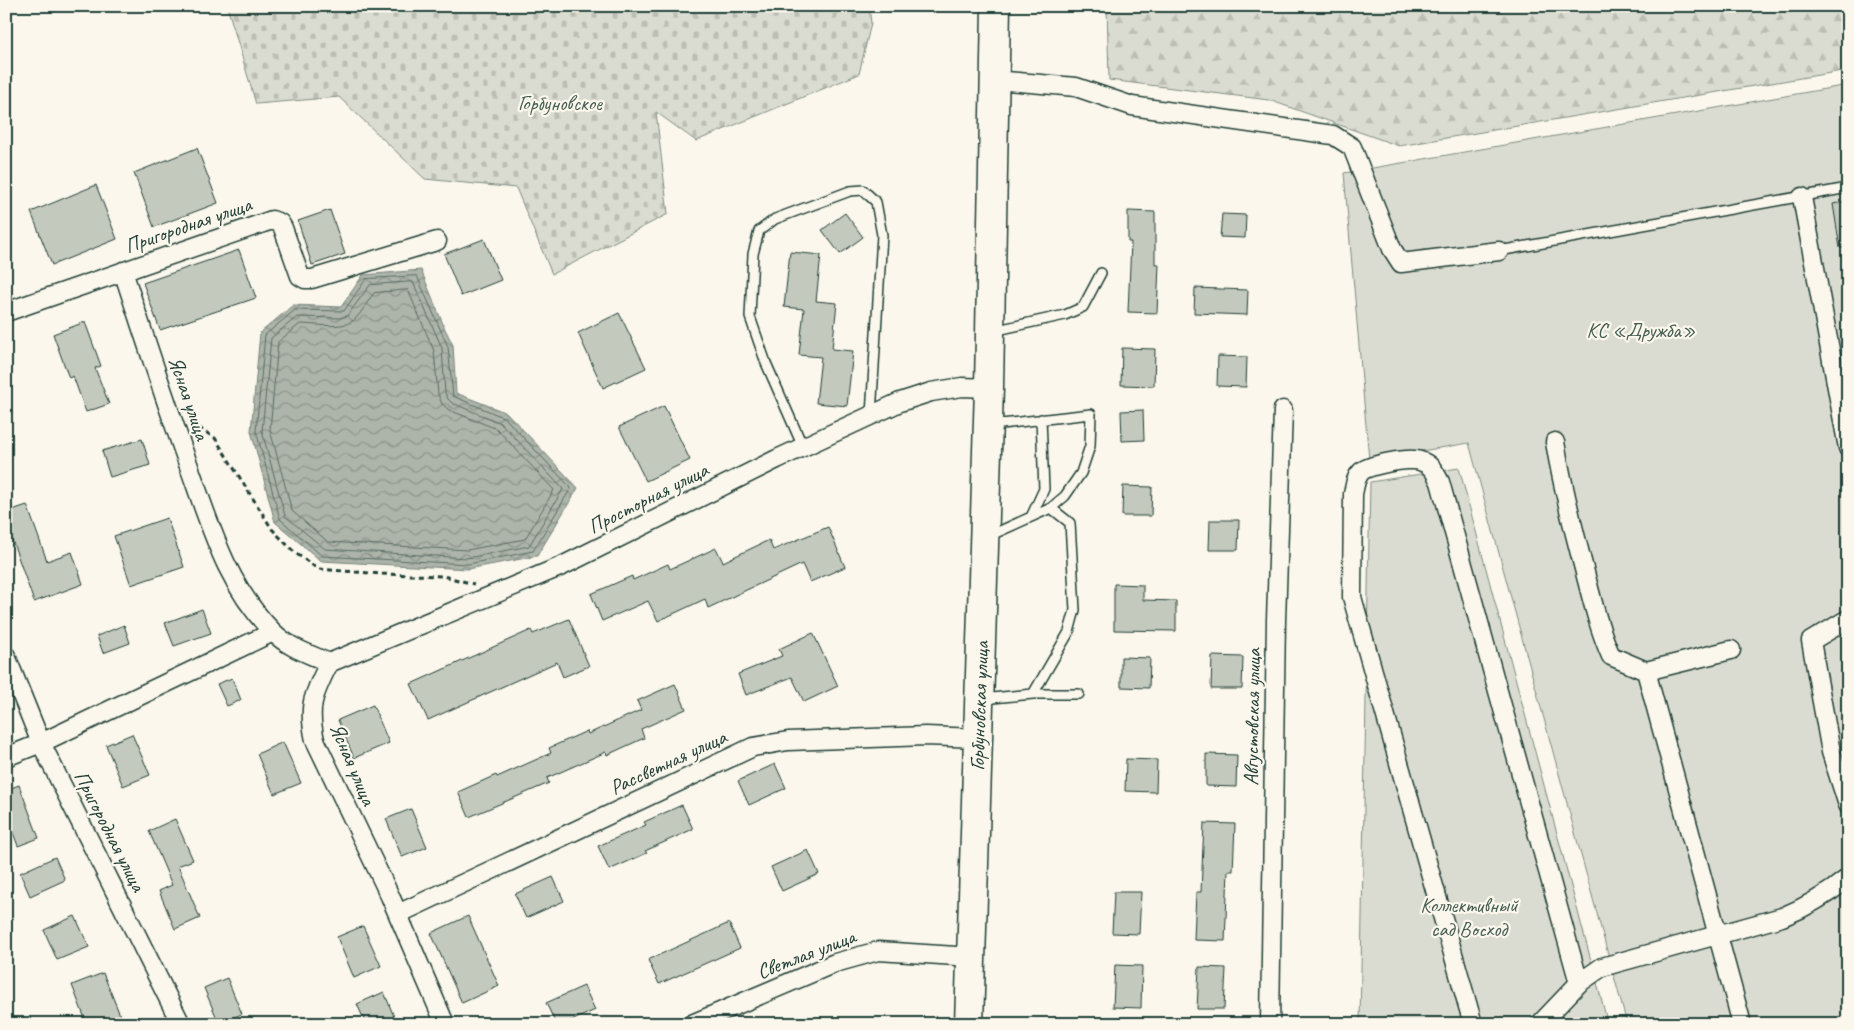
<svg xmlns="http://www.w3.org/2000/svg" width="1854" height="1030" viewBox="0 0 1854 1030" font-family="Caveat,sans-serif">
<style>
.forest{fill:url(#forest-firs);stroke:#7d8c82}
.cemetery{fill:url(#cemetery-stones);stroke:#7d8c82}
.garden{fill:#dbdcd1;stroke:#7d8c82}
.water{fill:url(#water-waves);stroke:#74847b}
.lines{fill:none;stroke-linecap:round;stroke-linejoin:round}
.shore{stroke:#586d63;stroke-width:1}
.building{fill:#c4c9be;stroke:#1f3d34}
.lane-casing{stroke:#1f3d34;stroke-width:12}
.street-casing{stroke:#1f3d34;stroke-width:21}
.primary-casing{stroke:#1f3d34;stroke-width:31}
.path{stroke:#1f3d34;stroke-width:3;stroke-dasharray:5 4;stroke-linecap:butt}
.lane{stroke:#fbf7ec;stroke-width:9}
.street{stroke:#fbf7ec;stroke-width:18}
.primary{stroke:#fbf7ec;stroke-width:28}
.labels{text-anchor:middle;stroke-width:4.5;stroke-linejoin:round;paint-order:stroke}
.park-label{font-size:21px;fill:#455d53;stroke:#fbf7ec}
.street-label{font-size:21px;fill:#1f3d34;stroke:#fbf7ec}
</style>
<defs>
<pattern id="forest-firs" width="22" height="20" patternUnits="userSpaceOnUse" patternTransform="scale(1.25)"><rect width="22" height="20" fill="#dbdcd1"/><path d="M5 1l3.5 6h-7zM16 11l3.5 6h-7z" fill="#bcbeb4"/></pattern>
<pattern id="cemetery-stones" width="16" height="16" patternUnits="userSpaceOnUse" patternTransform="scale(1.25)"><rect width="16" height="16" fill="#dbdcd1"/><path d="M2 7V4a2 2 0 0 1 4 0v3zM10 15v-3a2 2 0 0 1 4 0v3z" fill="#bcbeb4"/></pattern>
<pattern id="water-waves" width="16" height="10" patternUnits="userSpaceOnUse" patternTransform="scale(1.25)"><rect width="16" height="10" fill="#adb4aa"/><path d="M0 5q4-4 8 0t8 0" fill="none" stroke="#8c948b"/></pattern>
</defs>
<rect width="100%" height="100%" fill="#fbf7ec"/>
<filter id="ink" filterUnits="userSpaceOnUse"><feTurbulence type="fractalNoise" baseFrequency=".02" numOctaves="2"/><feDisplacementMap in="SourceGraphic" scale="10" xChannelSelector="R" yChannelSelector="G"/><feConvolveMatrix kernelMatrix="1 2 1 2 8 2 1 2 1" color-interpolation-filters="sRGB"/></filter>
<g filter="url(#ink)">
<path class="forest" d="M 1107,6 L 1848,6 L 1848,70 L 1399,146 L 1269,100 L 1109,80 Z"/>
<path class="cemetery" d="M 227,6 L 869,6 L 871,23 L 859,74 L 696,141 L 656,112 L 668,214 L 552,274 L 516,188 L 425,179 L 339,97 L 256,104 Z"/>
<path class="garden" d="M 1848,85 L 1848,1024 L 1627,1024 L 1469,443 L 1369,460 L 1344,173 Z
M 1459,468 L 1608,1024 L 1360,1024 L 1370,482 Z"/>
<path class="water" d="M 421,270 L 445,329 L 453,345 L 456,393 L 507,413 L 578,488 L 537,556 L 468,569 L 321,561 L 275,522 L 251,431 L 260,333 L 293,305 L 341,307 L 363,275 Z"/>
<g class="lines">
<path class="shore" d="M 417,276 L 448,347 L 453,396 L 505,418 L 571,488 L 533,551 L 468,564 L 322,556 L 280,519 L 256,431 L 265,335 L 295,310 L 344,311 L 366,279 Z
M 413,282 L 442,348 L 445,393 L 448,399 L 452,403 L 501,423 L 563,489 L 529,546 L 467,558 L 325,549 L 285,516 L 262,431 L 271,338 L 297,317 L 341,318 L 347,316 L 370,285 Z
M 408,290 L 434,351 L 438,394 L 442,404 L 449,410 L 497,429 L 554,490 L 525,539 L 467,550 L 328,542 L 292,511 L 270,430 L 278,342 L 300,324 C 314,324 345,330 355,319 C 363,312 367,301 374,293 Z"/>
</g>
<path class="building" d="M 197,148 L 218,203 L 154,227 L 134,173 Z
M 96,185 L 117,239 L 52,265 L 31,212 Z
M 1848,201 L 1848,248 L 1840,248 L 1833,204 Z
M 330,210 L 345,254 L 312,265 L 298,221 Z
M 1128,211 L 1155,212 L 1155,264 L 1159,264 L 1157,313 L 1128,312 L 1131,242 L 1128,242 Z
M 845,213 L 863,237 L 840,254 L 822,230 Z
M 1222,214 L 1246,215 L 1245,238 L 1220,237 Z
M 484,239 L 501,280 L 461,296 L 444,254 Z
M 239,250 L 256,298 L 160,330 L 143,283 Z
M 790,252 L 821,255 L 816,301 L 837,303 L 832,349 L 853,351 L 847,406 L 816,403 L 821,357 L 799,355 L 804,309 L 784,307 Z
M 1195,288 L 1248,290 L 1247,315 L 1194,313 Z
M 619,313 L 646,368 L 603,388 L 578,333 Z
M 85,322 L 101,366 L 95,368 L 109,404 L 86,412 L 73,376 L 69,378 L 53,334 Z
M 1122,348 L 1155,349 L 1154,386 L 1121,385 Z
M 1218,356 L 1247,357 L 1246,387 L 1217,386 Z
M 664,406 L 690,460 L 646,481 L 619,427 Z
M 1143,410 L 1144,440 L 1122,441 L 1121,411 Z
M 142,439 L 150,465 L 110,477 L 102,451 Z
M 1123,486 L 1152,487 L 1151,516 L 1122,516 Z
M 27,505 L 47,561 L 72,552 L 83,584 L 34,602 L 6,523 L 6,512 Z
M 167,518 L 184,567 L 131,585 L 114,536 Z
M 1210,520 L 1239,520 L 1238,550 L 1209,550 Z
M 828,527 L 845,567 L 810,582 L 802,564 L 708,608 L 705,599 L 658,621 L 648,601 L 602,621 L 591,594 L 632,576 L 633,580 L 668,564 L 670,569 L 716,548 L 723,562 L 769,540 L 773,550 Z
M 1114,584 L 1143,585 L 1143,600 L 1176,601 L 1176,631 L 1114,630 Z
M 202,609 L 211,633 L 174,646 L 165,623 Z
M 569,619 L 589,666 L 563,677 L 557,662 L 428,720 L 411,684 L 531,630 L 533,634 Z
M 124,625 L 130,643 L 103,653 L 97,636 Z
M 813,633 L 838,686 L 804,702 L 792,677 L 746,695 L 738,674 L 782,656 L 779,649 Z
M 1212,656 L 1243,657 L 1242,689 L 1211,689 Z
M 1121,657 L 1150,658 L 1149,688 L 1121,687 Z
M 232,678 L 241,700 L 227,706 L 217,684 Z
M 675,684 L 686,709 L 641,729 L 644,738 L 607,755 L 606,752 L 547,778 L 549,783 L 469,817 L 458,792 L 496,775 L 497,777 L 551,753 L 549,748 L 587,731 L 588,734 L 641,710 L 637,701 Z
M 373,705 L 389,743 L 354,758 L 338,720 Z
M 132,734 L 150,775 L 123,786 L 106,745 Z
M 283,742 L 301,783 L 274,794 L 257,754 Z
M 1206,754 L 1237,755 L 1236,787 L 1206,786 Z
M 1126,759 L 1157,760 L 1156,792 L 1125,791 Z
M 775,764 L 786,788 L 749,805 L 738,781 Z
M 19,785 L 39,838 L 18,846 L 6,814 L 6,790 Z
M 682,805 L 693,829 L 645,851 L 647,853 L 609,870 L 598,846 L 646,825 L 644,822 Z
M 411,809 L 427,847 L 402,857 L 386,819 Z
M 175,819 L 193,860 L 178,866 L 200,918 L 175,929 L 159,891 L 172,885 L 149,831 Z
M 1204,823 L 1235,824 L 1233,871 L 1228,871 L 1225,941 L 1194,940 L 1196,892 L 1201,892 Z
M 808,850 L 819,874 L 782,891 L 771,867 Z
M 55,857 L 65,880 L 30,896 L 20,873 Z
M 553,877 L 564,901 L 526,918 L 515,894 Z
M 1114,892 L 1141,892 L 1139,934 L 1112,933 Z
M 75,916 L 89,947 L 57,960 L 44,930 Z
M 468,916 L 499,986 L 462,1003 L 431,933 Z
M 729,923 L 740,948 L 659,984 L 648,960 Z
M 363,926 L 381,966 L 354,978 L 337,937 Z
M 1115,965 L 1142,966 L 1141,1008 L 1113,1007 Z
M 1199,967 L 1226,968 L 1224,1009 L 1197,1009 Z
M 103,973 L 122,1020 L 111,1024 L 87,1024 L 72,985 Z
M 227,978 L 242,1014 L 219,1023 L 204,988 Z
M 584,986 L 595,1010 L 565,1024 L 556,1024 L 546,1003 Z
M 384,992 L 397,1024 L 366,1024 L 357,1004 Z"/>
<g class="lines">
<g class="lane-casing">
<path id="lane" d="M 1499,251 L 1848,188
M 993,331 L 1065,315 L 1083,307 L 1101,273
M 803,447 L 766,363 L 750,317 L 753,254 L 759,231 L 775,219 L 850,191 L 863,190 L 876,202 L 882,235 L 871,415
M 1032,515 L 1044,489 L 1041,419
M 989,536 L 1051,508 L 1065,496 L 1081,473 L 1090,446 L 1091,414 L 992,425
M 1033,694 L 1069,632 L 1075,610 L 1070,523 L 1051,508
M 982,699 L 1033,694 L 1079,694"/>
</g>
<g class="street-casing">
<path id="street" d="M 995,80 L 1076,87 L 1132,106 L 1333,135 L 1352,147 L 1392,249 L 1401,263 L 1499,251
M 1802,197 L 1848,448
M 123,271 C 145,339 167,406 191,472 C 212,531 228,587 273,632 C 289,648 310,654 329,663 C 314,694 307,705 315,740 L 390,896 L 445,1024
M 6,312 L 272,220 L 280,223 L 283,228 L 300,276 L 305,279 L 312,279 L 437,241
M 1555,442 C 1562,483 1572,524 1583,565 C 1591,595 1598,627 1611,656 L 1646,671 L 1731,650
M 1848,619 L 1811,641 L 1831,752 L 1848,805
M 6,656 L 41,743 L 181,1024
M 329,663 L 562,566 L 777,459 L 900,402 L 931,392 L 962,387 L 989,388
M 1646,671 L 1742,1024
M 6,757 L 41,743 L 273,632
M 398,914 L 753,747 L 788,741 L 926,736 L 978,738
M 692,1024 L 835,963 L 878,951 L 972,957
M 1270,1024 L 1276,620 L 1283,410
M 1473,1024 L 1352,597 L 1353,494 C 1355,486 1355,478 1361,472 C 1367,465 1410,457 1420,461 C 1431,464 1435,472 1440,482 L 1579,983
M 1540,1024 L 1579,983 L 1602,967 L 1782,917 C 1807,907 1827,895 1848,878"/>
</g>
<g class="primary-casing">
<path id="primary" d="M 969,1024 L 989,388 L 996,6"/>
</g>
<path class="path" d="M 191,423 L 215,438 L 272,529 L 294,552 L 318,569 L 382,574 L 443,576 L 474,584"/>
<use href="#lane" class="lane"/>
<use href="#street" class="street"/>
<use href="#primary" class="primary"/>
</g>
</g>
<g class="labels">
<g class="park-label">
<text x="560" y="110">Горбуновское</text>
<text x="1641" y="337">КС «Дружба»</text>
<text x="1469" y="912">Коллективный<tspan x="1469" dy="24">сад Восход</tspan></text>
</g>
<g class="street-label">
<text transform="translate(188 225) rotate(-19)" y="7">Пригородная улица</text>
<text transform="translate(189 398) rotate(71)" y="7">Ясная улица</text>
<text transform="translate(648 498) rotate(-27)" y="7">Просторная улица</text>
<text transform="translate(979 706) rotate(-88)" y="7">Горбуновская улица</text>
<text transform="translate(1252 717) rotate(-89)" y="7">Августовская улица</text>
<text transform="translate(668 762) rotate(-25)" y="7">Рассветная улица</text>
<text transform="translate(353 764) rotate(67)" y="7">Ясная улица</text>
<text transform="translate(110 831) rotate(63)" y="7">Пригородная улица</text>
<text transform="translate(806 954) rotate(-21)" y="7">Светлая улица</text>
</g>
</g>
<rect width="1854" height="1030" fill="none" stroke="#fbf7ec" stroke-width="25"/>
<rect x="12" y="12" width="1829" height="1005" fill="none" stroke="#1f3d34" stroke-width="2" filter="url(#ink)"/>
</svg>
